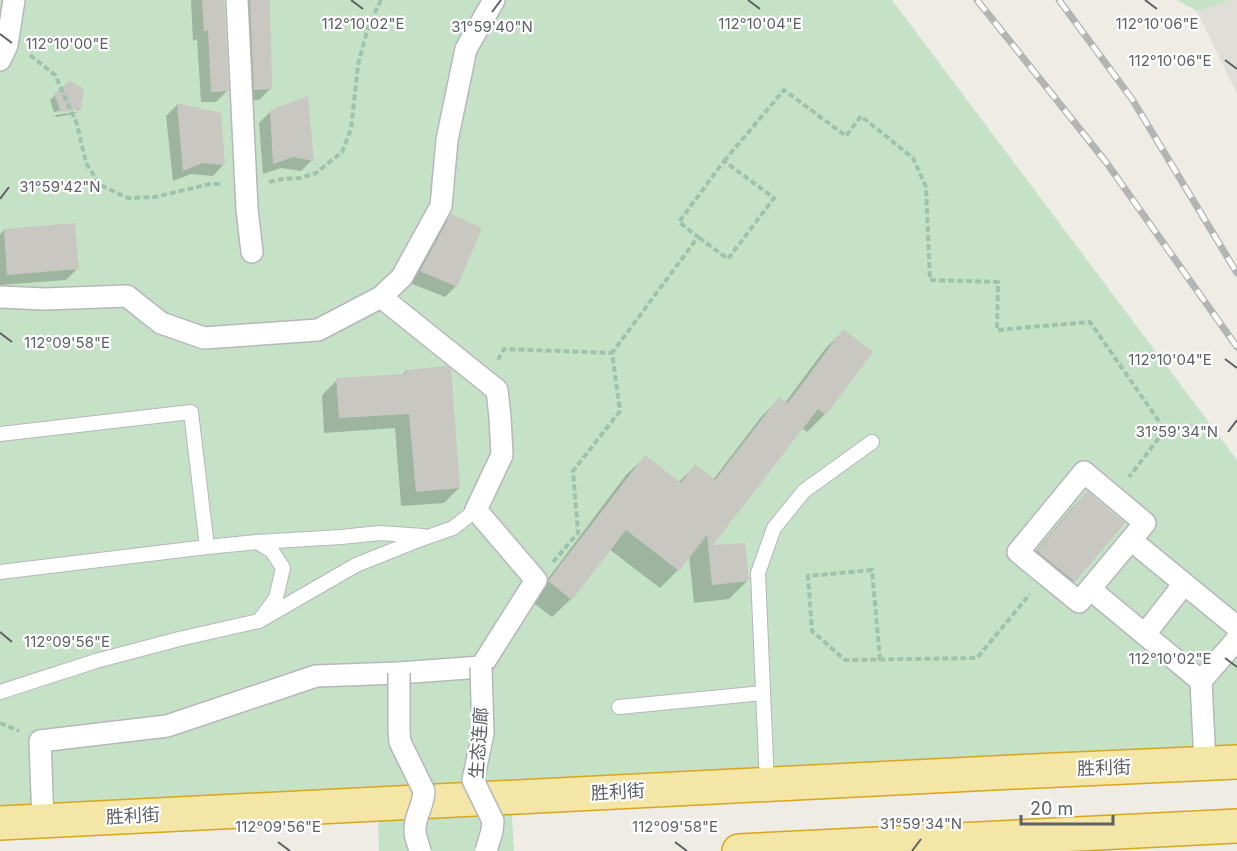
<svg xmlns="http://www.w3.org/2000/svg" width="1237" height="851" viewBox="0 0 1237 851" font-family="Inter,'Noto Sans SC',sans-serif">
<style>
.industrial{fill:#dfded9}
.green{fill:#c5e2c6}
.shadow{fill:#0003}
.building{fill:#c9c7c2}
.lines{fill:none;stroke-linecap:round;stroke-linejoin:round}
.service-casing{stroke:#b5b7ba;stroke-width:16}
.pedestrian-casing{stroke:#b5b7ba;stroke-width:24}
.trunk-casing{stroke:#d8a61a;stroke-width:36}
.path{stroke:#9ec2ab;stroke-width:4;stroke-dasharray:6 3;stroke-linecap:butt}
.service{stroke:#fff;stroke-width:14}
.pedestrian{stroke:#fff;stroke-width:21}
.trunk{stroke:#f4e6a6;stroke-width:33}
.rail-casing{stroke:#b3b4b4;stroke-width:7}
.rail{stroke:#fff;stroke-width:4.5;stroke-dasharray:14;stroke-linecap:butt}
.pedestrian-bridge-casing{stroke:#b5b7ba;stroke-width:24;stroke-linecap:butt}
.pedestrian-bridge{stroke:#fff;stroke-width:21}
.ticks{fill:none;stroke:#5d6064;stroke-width:2}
.labels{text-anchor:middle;stroke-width:4.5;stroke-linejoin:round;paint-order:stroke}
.street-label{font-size:18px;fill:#5d6064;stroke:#fff}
.ticks-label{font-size:15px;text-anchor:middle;fill:#5d6064;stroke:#fff;stroke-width:4.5;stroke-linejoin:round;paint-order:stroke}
</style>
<rect width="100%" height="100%" fill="#eeece5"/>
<path class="industrial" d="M 1231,0 L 1237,0 L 1237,94 L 1197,11 Z"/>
<path class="green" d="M 0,0 L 892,0 L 1237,460 L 1237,762 L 511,798 L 514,851 L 379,851 L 378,804 L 0,823 Z
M 1177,0 L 1231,0 L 1197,11 Z"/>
<path class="shadow" d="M 191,0 L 223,0 L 227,91 L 216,102 L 201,102 L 197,39 L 193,41 Z
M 232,0 L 268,0 L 270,89 L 259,100 L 243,101 Z
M 55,95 L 80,109 L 77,111 L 77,108 L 54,112 L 50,100 Z
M 177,105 L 224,164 L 213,176 L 191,174 L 173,181 L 166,116 Z
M 77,112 L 74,114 L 56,117 L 55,115 Z
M 270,112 L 312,160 L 301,171 L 281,168 L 263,174 L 259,123 Z
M 451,216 L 456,286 L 445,297 L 410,283 L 440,227 Z
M 4,230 L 77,269 L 66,280 L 0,285 L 0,234 Z
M 843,331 L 825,414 L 807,432 L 802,428 L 710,547 L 747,581 L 729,599 L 694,603 L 689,555 L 678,570 L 660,588 L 609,549 L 571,599 L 552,617 L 531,601 L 626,475 L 645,457 L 678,483 L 695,466 L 713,480 L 761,417 L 779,399 L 785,403 L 825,349 Z
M 406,371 L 459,488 L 444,503 L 401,506 L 395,428 L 324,433 L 322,395 L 337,380 L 402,375 Z
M 1087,493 L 1123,523 L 1074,581 L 1058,598 L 1022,568 L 1071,509 Z"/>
<path class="building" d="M 202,0 L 224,0 L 229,91 L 211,92 L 208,30 L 204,32 Z
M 250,0 L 270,0 L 272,89 L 254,90 Z
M 69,81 L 84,89 L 81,109 L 61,112 L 54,94 Z
M 308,96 L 314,161 L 293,157 L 273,164 L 270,110 Z
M 177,103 L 221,113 L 225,165 L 203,163 L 183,171 Z
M 451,214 L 482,228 L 457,287 L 420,271 Z
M 75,223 L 79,269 L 7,275 L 4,229 Z
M 843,329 L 873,352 L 826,415 L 818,409 L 713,545 L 745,543 L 749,581 L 712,585 L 707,535 L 679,571 L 626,530 L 572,600 L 548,581 L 645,455 L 681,483 L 695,464 L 715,480 L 779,397 L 788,403 Z
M 447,366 L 451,369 L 460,488 L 416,492 L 409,414 L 339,418 L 336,378 L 406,374 L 406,370 Z
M 1087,491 L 1125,523 L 1075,582 L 1037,551 Z"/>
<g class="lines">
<g class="service-casing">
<path id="service" d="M 0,434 L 191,412 L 207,547
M 257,542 L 341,537 L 380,533 L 423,536
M 0,572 L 207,547 L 257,542 L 272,551 L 283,568 L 276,598 L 262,617
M 0,692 L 96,661 L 179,639 L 259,621 L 356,565 L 416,541 L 453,528 L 476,510
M 619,707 L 763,693
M 767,784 L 758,573 L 774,528 L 804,491 L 872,442"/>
</g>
<g class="pedestrian-casing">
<path id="pedestrian" d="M 237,0 L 247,209 L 252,252
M 0,60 L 7,45 L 14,0
M 0,297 L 45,299 L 127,296 L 161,323 L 204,338 L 318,330 L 381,297 L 402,277 L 441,206 L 447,140 L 466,49 L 494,0
M 1084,472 L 1145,523 L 1079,602 L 1018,552 Z
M 1131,540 L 1237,627
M 1090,589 L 1201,681
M 1145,634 L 1184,584
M 1205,763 L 1201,681 L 1237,639
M 43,821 L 40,741 L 167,726 L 316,676 L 399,673 L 481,667 L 536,580 L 476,510 L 502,455 L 500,417 L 497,390 L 381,297"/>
</g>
<g class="trunk-casing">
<path id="trunk" d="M 0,823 L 1013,772 L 1237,762
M 739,851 L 1237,826"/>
</g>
<path class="path" d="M 30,55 L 55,75 L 77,124 L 86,163 L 100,185 L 128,198 L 155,197 L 210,184 L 221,184
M 724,161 L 784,90 L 846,136 L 861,116 L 913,158 L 926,187 L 930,280 L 998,282 L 997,330 L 1090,322 L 1165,430 L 1129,477
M 269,182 L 282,179 L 301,178 L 316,173 L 342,152 L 351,129 L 358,65 L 368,27 L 381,0
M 498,360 L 504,349 L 612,353
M 553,562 L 578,533 L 573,471 L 620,411 L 612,353 L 698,237 L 679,222 L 724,161 L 774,198 L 728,259 L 698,237
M 880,660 L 872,570 L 808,576 L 812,631 L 845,660 L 977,658 L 1030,594
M 0,723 L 19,731"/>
<use href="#service" class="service"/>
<use href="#pedestrian" class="pedestrian"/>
<use href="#trunk" class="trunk"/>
<g class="rail-casing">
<path id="rail" d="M 977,0 L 1106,162 L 1237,347
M 1059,0 L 1132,99 L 1237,273"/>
</g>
<use href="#rail" class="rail"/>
<g class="pedestrian-bridge-casing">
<path id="pedestrian-bridge" d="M 481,667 L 483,734 L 473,780 L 493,821 L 492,831 L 486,851
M 399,673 L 399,731 L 400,742 L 424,791 C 424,805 414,817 415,831 C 415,838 419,845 420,851"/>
</g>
<use href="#pedestrian-bridge" class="pedestrian-bridge"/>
</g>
<path class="ticks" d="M 351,0 L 363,9M 748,0 L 760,9M 1145,0 L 1157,9M 492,12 L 501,0M 0,34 L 12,43M 1225,60 L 1237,69M 0,199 L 9,187M 0,333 L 12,342M 1225,359 L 1237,368M 1228,432 L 1237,420M 0,632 L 12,642M 1225,658 L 1237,667M 278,842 L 290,851M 675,842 L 687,851M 912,851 L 921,839"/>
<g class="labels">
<g class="street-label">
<text transform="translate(479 743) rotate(-86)" y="6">生态连廊</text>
<text transform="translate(1104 768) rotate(-2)" y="6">胜利街</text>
<text transform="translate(618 792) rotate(-3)" y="6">胜利街</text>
<text transform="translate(133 816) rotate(-3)" y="6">胜利街</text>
</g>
</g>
<g class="ticks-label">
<text x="363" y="29">112°10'02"E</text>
<text x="760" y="29">112°10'04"E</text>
<text x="1157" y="29">112°10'06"E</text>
<text x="492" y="32">31°59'40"N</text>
<text x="67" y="49">112°10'00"E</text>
<text x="1170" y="66">112°10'06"E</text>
<text x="60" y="192">31°59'42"N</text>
<text x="67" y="348">112°09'58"E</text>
<text x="1170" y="365">112°10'04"E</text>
<text x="1177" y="437">31°59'34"N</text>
<text x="67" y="647">112°09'56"E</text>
<text x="1170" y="664">112°10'02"E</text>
<text x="921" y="829">31°59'34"N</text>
<text x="278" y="832">112°09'56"E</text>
<text x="675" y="832">112°09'58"E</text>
</g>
<path d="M1021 815v9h92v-9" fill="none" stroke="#5d6064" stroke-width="3"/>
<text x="1030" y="815" font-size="18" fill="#5d6064" stroke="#ffffff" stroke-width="4.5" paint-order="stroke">20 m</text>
</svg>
